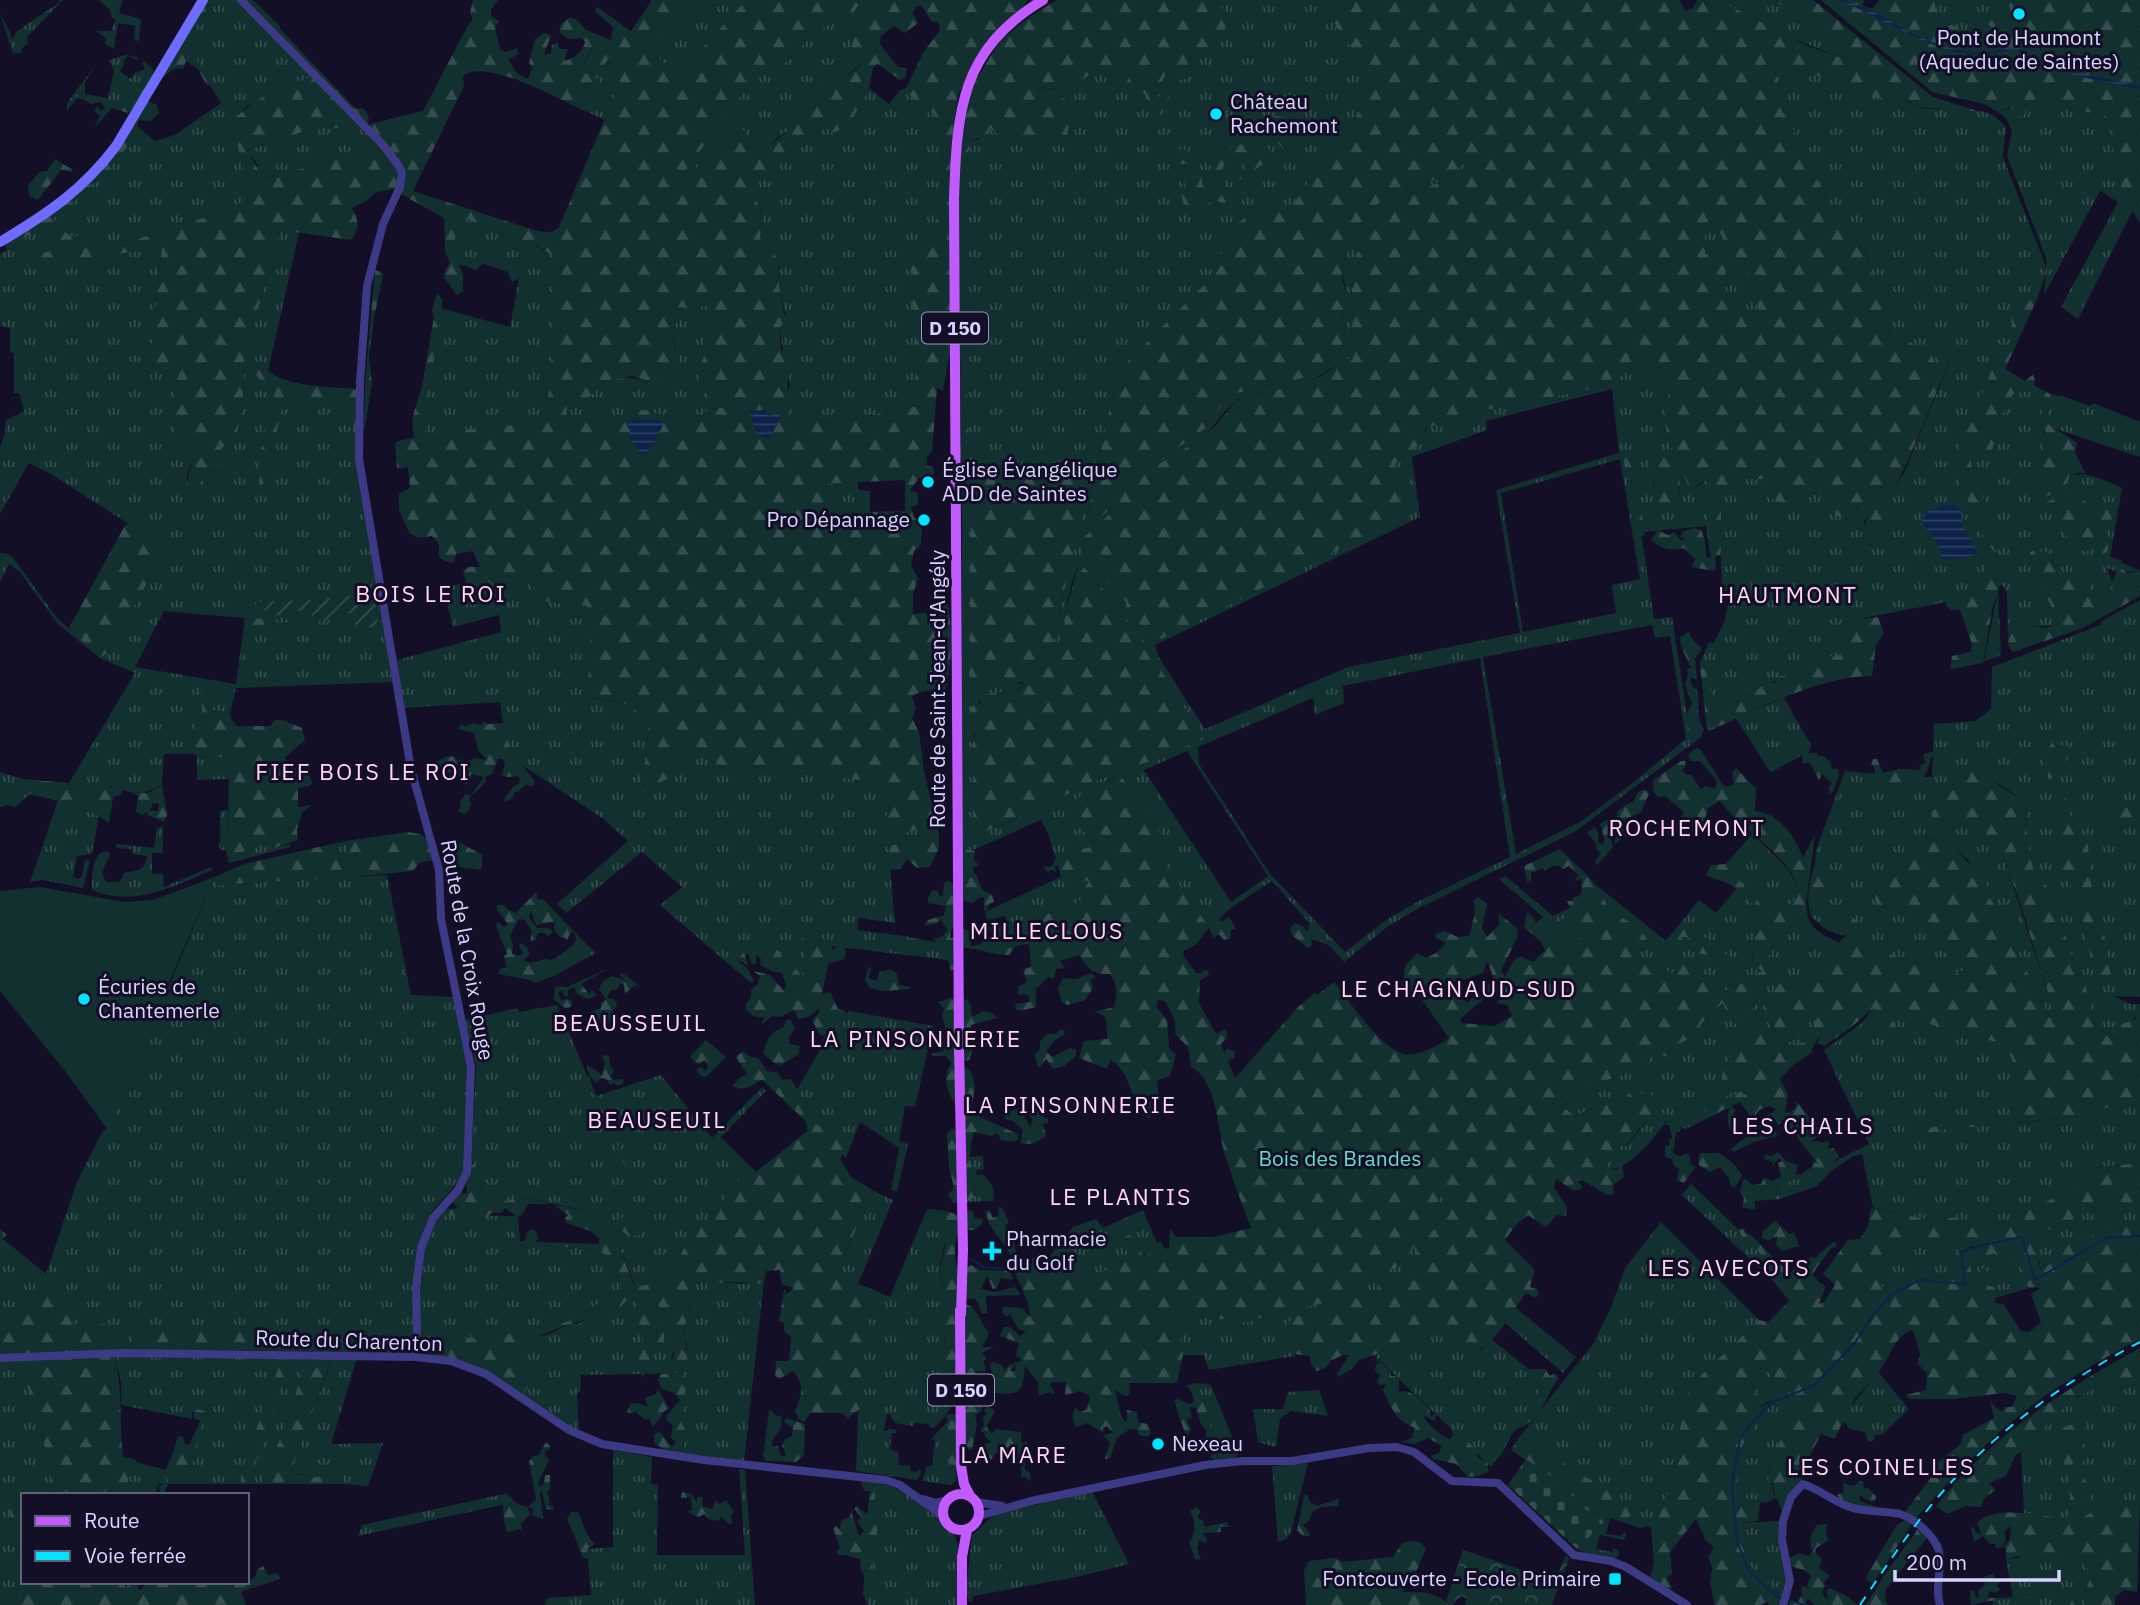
<svg xmlns="http://www.w3.org/2000/svg" width="2140" height="1605" viewBox="0 0 2140 1605" font-family="'IBM Plex Sans',sans-serif">
<style>
.grass{fill:url(#grass-tufts);fill-rule:evenodd}
.forest{fill:url(#forest-firs);fill-rule:evenodd}
.cemetery{fill:url(#cemetery-stones)}
.park{fill:url(#park-crowns)}
.garden{fill:url(#garden-furrows)}
.pitch{fill:#12302f}
.water{fill:url(#water-rules)}
.lines{fill:none;stroke-linecap:round;stroke-linejoin:round}
.stream{stroke:#0c2248;stroke-width:2}
.tertiary{stroke:#3d3a85;stroke-width:8}
.secondary{stroke:#6f6bff;stroke-width:10}
.primary{stroke:#c25bff;stroke-width:10}
.rail{stroke:#00e5ff;stroke-width:2;stroke-dasharray:10 9;stroke-linecap:butt}
.poi-dot{fill:#00e5ff;stroke:#130f26;stroke-width:2.5}
.labels{text-anchor:middle;stroke-width:6;stroke-linejoin:round;paint-order:stroke}
.shield{fill:#130f26;stroke:#9e99be;stroke-width:2}
.shield-label{font-size:19px;font-weight:bold;fill:#d9d4ff}
.poi-label{font-size:21px;fill:#d9d4ff;stroke:#130f26;text-anchor:start}
.street-label{font-size:21px;fill:#d9d4ff;stroke:#130f26}
.park-label{font-size:21px;fill:#5fe0c0;stroke:#130f26}
.neighbourhood-label{font-size:23px;letter-spacing:2px;fill:#ffd6f0;stroke:#130f26}
</style>
<defs>
<pattern id="grass-tufts" width="24" height="20" patternUnits="userSpaceOnUse" patternTransform="scale(1.75)"><rect width="24" height="20" fill="#12302f"/><path d="M3 7l-1-3M5 7V3M7 7l1-3M15 17l-1-3M17 17v-4M19 17l1-3" fill="none" stroke="#344d4e"/></pattern>
<pattern id="forest-firs" width="22" height="20" patternUnits="userSpaceOnUse" patternTransform="scale(1.75)"><rect width="22" height="20" fill="#12302f"/><path d="M5 1l3.5 6h-7zM16 11l3.5 6h-7z" fill="#344d4e"/></pattern>
<pattern id="cemetery-stones" width="16" height="16" patternUnits="userSpaceOnUse" patternTransform="scale(1.75)"><rect width="16" height="16" fill="#12302f"/><path d="M2 7V4a2 2 0 0 1 4 0v3zM10 15v-3a2 2 0 0 1 4 0v3z" fill="#344d4e"/></pattern>
<pattern id="park-crowns" width="20" height="18" patternUnits="userSpaceOnUse" patternTransform="scale(1.75)"><rect width="20" height="18" fill="#12302f"/><path d="M2 6a3 3 0 1 1 6 0M12 15a3 3 0 1 1 6 0" fill="none" stroke="#344d4e"/></pattern>
<pattern id="garden-furrows" width="10" height="10" patternUnits="userSpaceOnUse" patternTransform="scale(1.75)"><rect width="10" height="10" fill="#12302f"/><path d="M-1 1l2-2M0 10L10 0M9 11l2-2" fill="none" stroke="#344d4e"/></pattern>
<pattern id="water-rules" width="6" height="5" patternUnits="userSpaceOnUse" patternTransform="scale(1.75)"><rect width="6" height="5" fill="#0c2248"/><path d="M0 2.5h6" fill="none" stroke="#2f4163"/></pattern>
</defs>
<rect width="100%" height="100%" fill="#130f26"/>
<path class="grass" d="M 59,0 L 63,0 L 27,37 L 28,43 L 23,47 L 21,53 L 13,53 L 0,14 L 10,32 L 12,40 L 17,31 L 60,2 Z
M 99,0 L 123,0 L 119,13 L 141,19 L 139,41 L 134,40 L 135,26 L 118,23 L 114,49 L 105,44 L 106,38 L 96,31 L 111,31 L 116,20 L 111,17 L 110,10 Z
M 207,0 L 239,0 L 327,90 L 248,105 L 229,124 C 231,133 235,137 237,145 C 242,162 250,178 256,195 L 216,215 L 183,223 L 138,239 L 104,243 L 90,232 L 77,237 L 71,237 L 52,251 L 0,260 L 0,254 L 7,250 L 5,243 L 63,207 L 132,122 L 155,141 L 175,135 L 221,103 L 182,41 Z
M 695,0 L 746,0 L 678,75 L 651,52 Z
M 858,0 L 877,0 L 864,11 L 862,64 L 795,112 L 790,129 L 776,139 L 770,146 L 746,139 L 716,138 L 694,172 L 685,173 L 691,152 L 699,152 L 724,121 L 737,99 L 760,77 L 783,64 L 812,36 L 839,17 L 846,21 L 860,3 Z
M 1216,0 L 1323,0 L 1341,35 L 1360,58 L 1367,73 L 1366,81 L 1369,99 L 1289,210 L 1280,212 L 1268,207 L 1232,228 L 1214,275 L 1117,372 L 1085,526 C 1102,519 1112,508 1122,493 L 1114,510 L 1084,537 L 1083,557 L 1126,602 L 1126,610 L 1144,629 L 1394,465 L 1421,443 L 1426,428 L 1482,411 L 1605,386 L 1637,365 L 1655,373 L 1671,387 L 1667,435 L 1672,450 L 1656,452 L 1653,483 L 1658,491 L 1660,510 L 1679,506 L 1680,478 L 1683,473 L 1696,487 L 1706,480 L 1710,484 L 1710,510 L 1707,526 L 1641,532 L 1654,619 L 1672,617 L 1690,734 L 1689,744 L 1692,744 L 1576,831 L 1419,908 L 1387,927 L 1344,962 L 1272,881 L 1232,907 L 1209,928 L 1161,859 L 1155,840 L 1161,834 L 1137,796 L 1120,775 L 1105,782 L 1081,827 L 1094,846 L 1075,851 L 1057,862 L 1048,833 L 1041,820 L 962,855 L 962,507 L 958,180 L 964,179 L 970,142 L 979,139 L 977,104 L 994,102 L 1058,139 L 1067,134 L 1072,111 L 1067,100 L 1030,88 L 1070,89 L 1096,69 L 1105,71 L 1109,80 L 1113,83 L 1114,72 L 1133,70 L 1146,94 L 1161,83 L 1168,71 L 1186,68 L 1192,53 L 1214,46 ZM 1612,389 L 1619,453 L 1496,490 L 1520,633 L 1348,667 L 1205,729 L 1158,656 L 1155,645 L 1420,517 L 1412,457 L 1487,430 L 1486,421 ZM 1620,459 L 1640,579 L 1612,585 L 1616,613 L 1523,632 L 1501,493 ZM 994,468 L 1086,476 L 1060,614 L 1043,668 L 1021,684 L 1010,682 L 976,686 L 974,480 C 985,479 990,478 994,468 ZM 1079,563 L 1092,575 L 1141,642 L 1148,762 L 1113,773 L 976,837 L 971,791 L 975,764 L 972,747 L 980,696 C 1011,689 1036,692 1052,659 L 1054,661 L 1056,658 L 1061,634 L 1066,626 L 1064,616 L 1072,582 ZM 1652,625 L 1655,638 L 1670,636 L 1686,739 L 1630,785 L 1580,822 L 1516,854 L 1483,657 ZM 1480,658 L 1510,857 L 1417,902 L 1386,920 L 1345,952 L 1270,874 L 1199,764 L 1198,747 L 1313,698 L 1315,715 L 1344,703 L 1343,686 ZM 1187,751 L 1268,876 L 1231,902 L 1144,770 Z
M 1705,0 L 1772,0 L 1801,15 L 1851,51 L 1844,59 L 1703,2 Z
M 1936,0 L 2008,0 L 2011,14 L 1987,22 L 1996,31 L 1982,38 C 1967,35 1957,27 1942,22 L 1935,7 Z
M 592,49 L 614,66 L 620,83 L 605,120 L 581,109 L 598,91 L 581,71 Z
M 125,55 L 138,57 L 137,60 L 128,56 L 123,61 L 125,64 L 120,71 L 130,79 L 135,73 L 145,69 L 142,62 L 145,62 L 154,70 L 133,110 L 72,96 L 96,65 L 85,82 L 85,94 L 108,98 L 114,71 L 109,60 Z
M 1777,64 L 1842,83 C 1859,98 1883,96 1905,101 C 1910,102 1914,106 1919,107 C 1947,113 1988,99 2006,128 L 2003,154 L 2004,160 L 2044,261 L 2046,274 L 2046,258 L 2007,156 L 2012,131 L 2006,118 L 1998,112 L 2034,101 L 2107,116 L 2124,204 L 2134,208 L 2078,319 L 2061,307 L 2118,202 L 2100,191 L 2044,295 L 2046,274 L 2039,293 L 2005,369 L 2025,381 L 2033,375 L 2035,380 L 2033,385 L 2050,394 L 2065,397 L 2090,406 L 2093,403 L 2140,422 L 2140,457 L 2050,427 L 2046,422 L 2046,414 L 2042,410 C 2047,436 2045,463 2037,490 L 2059,488 L 2068,482 L 2068,477 C 2086,469 2105,481 2122,488 L 2110,557 L 2140,571 L 2117,572 L 2107,568 L 2112,581 L 2109,597 L 2102,604 L 2092,605 L 2081,584 L 2083,590 L 2079,591 L 2062,571 L 2053,566 L 2053,558 L 2034,550 L 2030,552 L 2031,569 L 2057,617 L 2057,624 C 2043,629 2033,623 2022,628 L 2020,621 L 2008,637 L 2007,594 L 2004,587 L 2000,585 L 1947,602 L 1858,619 L 1849,634 L 1849,657 L 1836,655 L 1810,663 L 1812,672 L 1785,676 L 1758,689 L 1751,689 L 1727,703 L 1732,719 L 1710,731 L 1707,729 L 1700,663 L 1709,642 L 1714,643 L 1724,623 L 1729,601 L 1722,587 L 1719,513 L 1721,492 L 1735,488 L 1742,479 L 1766,479 L 1768,497 L 1781,503 L 1819,492 L 1827,506 L 1857,510 L 1864,500 L 1881,484 L 1880,492 L 1864,522 L 1866,532 L 1860,546 L 1871,545 L 1879,536 L 1894,488 L 1904,473 L 1953,354 L 1943,345 L 1938,368 L 1924,349 C 1915,347 1909,343 1901,339 C 1879,329 1887,319 1892,299 L 1871,271 L 1868,258 L 1854,236 L 1840,220 L 1816,177 L 1803,160 L 1774,69 Z
M 869,88 L 889,104 L 900,90 L 906,88 L 921,113 L 922,95 L 929,95 L 944,150 L 941,179 L 944,188 L 941,206 L 915,278 L 912,300 L 920,406 L 892,410 L 857,419 L 836,416 L 827,424 L 822,419 L 793,422 L 789,419 L 786,397 L 790,386 L 779,329 L 785,314 L 779,284 L 780,261 L 760,238 C 761,229 764,216 760,207 C 756,200 749,195 745,187 L 778,159 L 823,128 L 849,125 Z
M 318,127 L 362,127 L 381,147 L 263,179 C 258,174 260,167 255,161 C 252,156 249,156 247,150 Z
M 1465,163 L 1466,167 L 1443,181 L 1399,199 L 1351,283 L 1354,311 L 1350,342 L 1353,362 C 1335,361 1322,376 1306,383 C 1284,392 1259,389 1238,400 C 1225,408 1211,431 1197,442 C 1179,455 1157,466 1137,478 L 1207,427 L 1224,402 L 1237,393 L 1311,376 L 1325,367 L 1339,353 L 1345,338 L 1343,311 L 1345,285 L 1341,267 L 1345,260 L 1351,234 L 1380,202 L 1434,180 Z
M 457,217 L 465,218 L 518,240 L 526,241 L 553,256 L 553,345 L 548,398 L 549,418 L 496,428 L 444,430 L 413,438 L 436,307 L 510,327 L 519,278 L 512,282 L 508,272 L 452,253 L 458,225 Z
M 1712,221 L 1722,236 L 1725,251 L 1704,254 L 1705,235 L 1700,225 Z
M 280,230 L 299,233 L 268,371 C 285,387 333,387 356,389 L 357,426 L 385,635 L 393,682 L 236,688 L 230,713 L 212,710 L 202,714 L 195,727 L 189,751 L 192,754 L 164,754 L 162,784 C 143,796 130,794 110,785 L 99,815 L 92,854 L 77,856 L 73,876 L 77,879 L 82,877 L 85,860 L 90,861 L 83,888 L 44,880 L 30,882 L 58,801 L 30,794 L 15,807 L 7,805 L 0,807 L 0,772 L 23,779 L 69,783 L 135,673 L 100,658 L 58,624 L 19,571 L 9,564 L 0,582 L 0,553 L 8,554 L 15,560 L 56,617 L 101,656 L 107,653 L 165,552 L 133,523 L 129,524 L 51,474 L 29,463 L 0,514 L 0,447 L 5,434 L 5,421 L 24,411 L 19,393 L 14,393 L 14,353 L 10,352 L 10,328 L 0,326 L 0,269 L 69,262 L 162,246 L 150,361 L 155,367 L 167,371 L 169,382 L 173,371 L 178,366 L 181,369 C 171,387 174,411 175,431 L 190,440 L 193,457 L 186,478 L 199,493 L 199,481 L 213,472 L 221,450 L 238,429 L 243,395 L 244,359 ZM 164,611 L 245,618 L 236,684 L 135,667 Z
M 1726,271 L 1747,272 L 1756,289 L 1758,310 L 1741,316 L 1724,290 Z
M 704,304 L 719,312 L 704,336 L 706,350 L 701,364 L 708,388 L 722,402 L 723,408 L 709,409 L 697,419 L 681,415 L 672,419 L 646,410 L 630,411 L 612,422 L 567,418 L 566,394 L 577,403 C 591,400 594,388 605,382 C 620,374 636,378 651,382 L 676,349 L 672,336 L 676,322 L 670,311 L 676,307 Z
M 858,482 L 858,490 L 870,491 L 870,512 L 826,513 L 822,484 Z
M 499,574 L 507,577 L 531,574 L 535,600 L 588,606 L 591,647 L 586,698 C 607,699 636,703 649,722 L 642,787 L 645,791 L 674,754 L 705,757 L 717,765 L 725,767 L 773,766 L 773,779 L 780,770 L 793,766 L 831,776 L 880,783 L 882,799 L 888,801 L 890,809 L 885,819 L 896,826 L 900,833 L 937,827 L 939,835 L 888,846 L 895,923 L 858,918 L 857,930 L 904,936 L 956,946 L 957,961 L 831,946 L 820,1006 L 753,943 L 731,966 L 660,905 L 682,887 L 642,852 L 566,913 L 557,904 L 628,841 L 602,818 L 507,755 L 500,702 L 404,708 L 397,660 L 501,632 L 499,615 L 453,627 L 443,589 C 450,587 460,583 467,583 C 484,585 487,588 499,574 Z
M 1998,591 L 2001,653 L 1998,657 L 1984,661 Z
M 2140,600 L 2140,997 L 2113,996 L 2131,1004 L 2140,1004 L 2140,1009 C 2131,1019 2129,1034 2113,1040 L 2094,1025 L 2085,983 L 2079,977 L 2058,913 L 2052,906 L 2042,878 L 2035,878 L 2027,841 L 2026,802 L 1991,779 L 1975,764 L 1958,774 L 1945,798 L 1932,812 L 1940,821 L 1951,819 L 1966,824 L 2002,852 L 2055,1015 L 2050,1017 L 2038,996 L 2008,928 L 1987,893 L 1986,879 L 1954,846 L 1935,841 L 1920,833 L 1876,890 L 1874,897 L 1882,908 L 1887,904 C 1894,907 1897,905 1904,907 C 1924,912 1934,931 1939,949 L 1951,955 L 1966,970 L 1939,979 L 1911,960 L 1894,957 L 1869,945 L 1840,919 L 1846,936 C 1832,934 1821,927 1811,916 L 1838,892 L 1815,864 L 1816,850 L 1845,771 L 1876,774 L 1919,788 L 1923,777 L 1932,777 L 1934,724 L 1975,721 L 1991,709 L 1992,667 L 2100,625 L 2102,621 Z
M 1784,698 L 1811,745 L 1769,770 L 1735,717 Z
M 197,756 L 229,758 L 229,779 L 197,780 Z
M 228,810 L 228,849 L 250,850 L 267,842 L 274,848 L 290,844 L 290,847 L 229,863 L 226,850 L 220,850 L 218,843 L 220,843 L 220,811 Z
M 163,826 L 163,853 L 152,853 L 152,874 L 163,874 L 164,887 L 211,867 L 212,870 C 174,886 134,908 92,890 C 92,877 91,852 107,851 L 110,854 C 107,865 98,871 106,882 L 120,882 L 124,873 C 138,870 145,871 147,856 L 132,854 L 132,849 L 116,848 L 117,844 L 154,848 L 157,828 Z
M 1752,834 L 1789,870 L 1798,889 L 1793,904 C 1788,904 1781,903 1776,905 C 1763,910 1752,949 1752,962 L 1762,971 L 1735,987 L 1729,984 L 1729,990 L 1725,990 L 1686,962 L 1671,974 L 1664,969 L 1648,967 L 1638,953 L 1644,947 L 1608,918 L 1596,885 L 1666,941 L 1699,900 L 1716,913 L 1737,888 L 1718,873 Z
M 346,841 L 352,877 L 387,875 L 411,995 L 454,997 L 469,1060 L 466,1166 C 458,1187 444,1196 431,1213 C 426,1221 423,1234 420,1243 C 408,1281 420,1314 412,1350 L 406,1354 L 256,1350 L 262,1344 L 209,1332 L 135,1332 L 131,1351 L 109,1349 L 105,1324 L 71,1325 L 76,1309 L 27,1309 L 0,1337 L 0,1229 L 7,1235 L 3,1239 L 46,1274 L 77,1182 L 102,1132 L 107,1129 L 146,1031 L 172,979 L 214,877 L 217,876 L 219,885 L 344,877 L 336,843 Z
M 1069,873 L 1089,881 L 1087,895 L 1077,903 L 992,935 L 989,926 L 1006,920 L 1005,916 L 987,920 L 985,912 Z
M 1505,876 L 1553,916 L 1571,907 L 1573,914 L 1558,922 L 1582,939 L 1561,946 L 1532,926 L 1543,917 L 1499,879 Z
M 1808,919 C 1816,932 1825,937 1839,942 L 1825,954 L 1819,965 L 1789,988 L 1781,983 L 1766,1019 L 1775,1030 L 1778,1038 L 1734,1053 L 1723,1068 L 1725,1097 L 1746,1083 L 1748,1084 L 1748,1093 L 1726,1104 L 1731,1107 L 1685,1129 L 1668,1120 C 1651,1140 1632,1169 1604,1171 L 1617,1146 L 1626,1146 L 1647,1121 L 1667,1116 L 1656,1109 L 1645,1094 C 1635,1107 1614,1108 1599,1111 L 1593,1108 L 1575,1116 L 1555,1101 L 1641,1067 L 1657,1052 L 1700,1034 L 1700,1025 L 1724,1003 L 1739,1014 L 1758,986 L 1767,958 L 1782,930 Z
M 581,939 L 596,953 L 554,976 L 555,959 Z
M 557,1005 L 596,1096 L 661,1075 L 712,1138 L 762,1087 L 766,1091 L 721,1137 L 756,1172 L 731,1185 L 727,1198 L 723,1201 L 719,1196 L 714,1199 L 707,1221 L 700,1223 C 694,1235 689,1241 682,1252 C 679,1256 679,1263 675,1267 C 666,1280 650,1285 636,1287 L 614,1235 L 621,1230 L 640,1235 L 603,1224 L 592,1212 L 521,1197 L 501,1202 L 484,1201 L 478,1171 L 471,1165 L 476,1064 L 465,1020 L 518,1008 L 519,1012 Z
M 1873,1008 L 2003,1044 C 2021,1066 2018,1095 2016,1123 L 2092,1115 L 2117,1103 L 2140,1106 L 2140,1163 L 2099,1167 L 2052,1199 L 1993,1227 L 1974,1228 L 1958,1217 L 1930,1220 L 1873,1208 L 1862,1154 L 1854,1156 L 1832,1170 L 1817,1186 L 1780,1199 L 1775,1183 L 1827,1165 L 1869,1144 L 1824,1050 L 1862,1023 Z
M 849,1011 L 933,1026 L 915,1107 L 905,1106 L 899,1141 L 908,1144 L 897,1192 L 891,1190 L 899,1150 L 898,1147 L 860,1122 L 846,1158 L 788,1105 L 831,1031 Z
M 1814,1015 L 1822,1033 L 1813,1046 L 1811,1040 L 1794,1047 L 1784,1055 L 1780,1054 L 1785,1043 L 1795,1039 L 1802,1016 Z
M 983,1156 L 984,1169 L 976,1171 L 977,1175 L 982,1174 C 991,1181 996,1190 993,1201 L 967,1202 L 976,1195 L 970,1172 L 969,1157 Z
M 1691,1184 L 1739,1230 L 1742,1237 L 1748,1237 L 1785,1276 L 1775,1283 L 1682,1195 Z
M 1445,1185 L 1451,1196 L 1448,1199 L 1442,1219 L 1406,1265 L 1375,1291 L 1328,1309 L 1293,1316 L 1297,1342 L 1293,1354 L 1295,1356 L 1209,1370 L 1204,1355 L 1183,1355 L 1177,1323 L 1161,1315 L 1175,1314 L 1248,1322 L 1287,1309 L 1328,1303 L 1436,1204 Z
M 874,1191 L 893,1200 L 858,1284 L 834,1276 Z
M 2117,1206 L 2140,1207 L 2140,1230 L 2121,1227 L 2104,1233 L 2096,1233 L 2040,1272 L 2040,1263 L 2030,1238 L 2098,1208 Z
M 927,1209 L 946,1211 L 944,1220 C 950,1234 941,1253 940,1268 C 940,1275 943,1282 944,1289 C 946,1311 948,1335 942,1355 L 945,1358 L 946,1400 L 940,1404 L 950,1404 L 954,1401 L 954,1367 L 957,1364 C 955,1398 958,1404 934,1428 L 930,1428 L 929,1424 L 914,1423 L 913,1426 L 895,1423 L 890,1415 L 887,1414 L 884,1431 L 888,1431 L 889,1428 L 896,1430 L 896,1433 L 892,1433 L 890,1449 L 899,1453 L 898,1465 L 910,1466 L 910,1471 L 918,1472 L 920,1468 L 921,1474 L 917,1480 L 856,1471 L 859,1392 L 868,1321 L 873,1314 L 874,1290 L 890,1297 Z
M 1143,1210 L 1157,1243 L 1153,1246 L 1153,1251 L 1148,1255 L 1133,1252 L 1134,1256 L 1105,1282 L 1101,1284 L 1039,1269 L 1073,1227 L 1096,1219 L 1103,1228 Z
M 439,1215 L 516,1216 L 514,1244 L 598,1249 L 609,1259 L 622,1289 L 571,1321 L 503,1335 L 430,1341 L 421,1338 C 418,1309 415,1274 424,1244 C 427,1234 434,1224 439,1215 Z
M 1661,1222 L 1759,1320 L 1691,1385 L 1683,1407 L 1672,1486 L 1651,1529 L 1649,1526 L 1640,1528 L 1610,1518 L 1606,1534 L 1622,1536 L 1624,1532 L 1626,1535 L 1624,1540 L 1600,1535 L 1596,1549 L 1612,1552 L 1613,1548 L 1619,1551 L 1619,1555 L 1616,1558 C 1606,1554 1588,1556 1577,1549 L 1610,1516 L 1626,1523 L 1633,1507 L 1520,1436 L 1593,1344 L 1610,1310 L 1625,1268 Z
M 1960,1238 L 1974,1244 L 1960,1254 L 1954,1275 L 1912,1281 L 1905,1278 L 1892,1286 L 1881,1287 L 1877,1278 L 1896,1249 L 1931,1241 Z
M 1994,1253 L 2020,1253 L 2029,1287 L 2033,1287 L 1995,1298 L 1995,1288 L 1984,1283 L 1980,1271 L 1979,1281 L 1973,1278 L 1970,1262 L 1976,1263 L 1978,1256 Z
M 704,1280 C 720,1282 750,1286 764,1282 L 744,1461 L 682,1453 L 684,1446 L 681,1422 L 686,1389 L 682,1378 L 687,1346 L 684,1328 L 688,1316 L 689,1292 L 697,1283 Z
M 632,1298 L 638,1303 L 637,1320 L 644,1335 L 638,1362 L 640,1374 L 581,1375 L 580,1392 L 577,1393 L 579,1433 L 522,1396 L 519,1347 L 535,1337 L 547,1335 L 570,1324 L 578,1324 L 607,1306 Z
M 655,1302 L 662,1310 L 663,1317 L 657,1320 L 656,1346 L 661,1348 L 664,1344 L 665,1322 L 670,1321 C 679,1333 676,1346 671,1358 L 678,1373 L 646,1374 L 656,1326 L 651,1308 Z
M 1515,1307 L 1576,1357 L 1563,1373 L 1504,1322 Z
M 1432,1326 L 1480,1351 L 1491,1339 L 1551,1387 L 1513,1432 L 1491,1467 L 1374,1355 Z
M 24,1356 L 25,1378 L 40,1419 L 52,1495 L 23,1495 L 23,1501 L 9,1509 L 17,1554 L 12,1574 L 18,1587 L 17,1605 L 0,1605 L 0,1360 Z
M 115,1357 L 357,1358 L 331,1444 L 383,1443 L 368,1486 L 343,1484 L 344,1478 L 335,1474 L 317,1477 L 296,1473 L 292,1469 L 331,1361 L 285,1428 L 263,1477 L 264,1484 L 184,1484 L 196,1453 L 205,1411 L 192,1412 L 192,1419 L 121,1405 L 121,1382 Z
M 1763,1367 L 1770,1373 L 1771,1383 L 1786,1388 L 1800,1403 L 1768,1464 C 1772,1476 1771,1487 1775,1498 L 1766,1503 L 1736,1496 L 1741,1448 L 1757,1422 L 1751,1411 L 1771,1402 L 1772,1399 L 1765,1399 L 1753,1390 L 1755,1375 Z
M 1878,1372 L 1909,1409 L 1882,1435 L 1875,1435 L 1844,1416 Z
M 2118,1377 L 2132,1386 L 2140,1383 L 2140,1500 L 2078,1521 L 2024,1513 L 2021,1453 C 2037,1442 2038,1431 2050,1419 C 2068,1400 2094,1388 2118,1377 Z
M 1194,1383 L 1209,1384 L 1212,1388 L 1239,1453 L 1234,1459 L 1219,1459 Z
M 1319,1390 L 1328,1416 L 1291,1411 L 1280,1418 L 1276,1447 L 1258,1442 L 1253,1409 L 1283,1409 L 1288,1392 Z
M 953,1419 L 957,1472 L 956,1482 L 953,1482 L 952,1485 L 922,1481 L 927,1466 L 932,1466 L 935,1440 L 931,1439 L 948,1421 Z
M 613,1450 L 652,1457 L 651,1484 L 658,1485 L 657,1555 L 745,1555 L 739,1469 L 745,1470 L 755,1605 L 544,1605 L 548,1598 L 591,1595 L 587,1549 L 613,1547 Z
M 138,1463 L 167,1470 L 164,1474 L 168,1484 L 164,1495 L 160,1495 L 159,1486 L 164,1484 L 159,1483 L 155,1495 L 128,1495 L 128,1469 Z
M 1308,1463 L 1291,1532 L 1286,1539 L 1278,1542 L 1272,1466 Z
M 872,1480 L 901,1490 L 916,1502 L 920,1502 C 932,1511 944,1520 953,1532 C 963,1546 958,1588 958,1605 L 868,1605 L 863,1595 Z
M 1092,1491 L 1129,1564 L 1081,1576 L 973,1596 L 972,1602 L 969,1601 L 966,1593 L 972,1535 L 993,1516 L 1033,1504 L 1034,1506 L 1039,1504 L 1039,1502 Z
M 508,1493 L 506,1504 L 358,1536 L 362,1525 Z
M 1779,1521 L 1779,1545 L 1787,1584 L 1784,1597 L 1754,1572 L 1738,1538 L 1737,1523 Z
M 2058,1550 L 2085,1557 L 2090,1578 L 2084,1594 L 2085,1605 L 1993,1605 L 1993,1600 L 2013,1597 L 2006,1560 Z"/>
<path class="forest" d="M 207,0 L 212,0 L 188,43 L 191,44 C 196,54 199,70 208,76 L 209,84 L 207,86 L 198,69 L 186,61 L 183,69 L 176,68 L 160,79 Z
M 239,0 L 253,0 L 279,25 L 281,30 L 356,109 L 363,108 L 368,115 L 369,122 L 359,129 L 318,127 L 247,150 L 264,179 L 383,146 L 369,127 L 370,124 L 423,111 L 467,27 L 473,19 L 470,13 L 473,0 L 498,0 L 491,10 L 491,16 L 499,21 L 495,28 L 500,49 L 506,52 L 517,48 L 518,54 L 508,60 L 517,73 L 528,79 L 532,68 L 529,63 L 535,39 L 544,33 L 551,35 L 544,55 L 551,53 L 552,45 L 558,42 L 559,49 L 568,49 L 564,61 C 575,57 582,54 585,42 L 582,38 L 569,39 L 559,33 L 561,24 L 569,18 L 576,19 L 586,30 L 611,40 L 613,27 L 595,11 L 597,7 L 631,31 L 652,0 L 695,0 L 651,52 L 678,75 L 746,0 L 858,0 L 860,3 L 853,13 L 852,18 L 846,21 L 839,17 L 812,36 L 783,64 L 760,77 L 737,99 L 724,121 L 699,152 L 691,152 L 686,173 L 694,172 L 716,138 L 731,138 L 739,127 L 745,131 L 746,138 L 755,138 L 758,142 L 770,146 L 790,129 L 794,112 L 833,71 L 848,75 L 862,65 L 852,51 L 852,34 L 864,11 L 877,0 L 1028,0 L 958,94 L 951,158 L 953,335 L 943,391 L 937,388 L 932,451 L 927,457 L 927,466 L 933,467 L 934,473 L 932,476 L 919,478 L 910,490 L 918,493 L 918,505 L 911,507 L 914,518 L 918,519 L 922,529 L 921,545 L 914,551 L 911,566 L 918,578 L 913,594 L 913,614 L 937,612 L 940,605 L 948,605 C 953,634 952,661 946,689 L 921,692 L 912,696 L 916,708 L 912,718 L 919,732 L 924,771 L 937,827 L 900,833 L 896,826 L 886,827 L 885,819 L 890,808 L 888,801 L 882,799 L 880,783 L 831,776 L 793,766 L 780,770 L 773,781 L 773,766 L 725,767 L 717,765 L 705,757 L 674,754 L 668,778 L 645,792 L 642,787 L 649,722 C 636,703 607,698 586,698 L 591,647 L 587,606 L 535,600 L 531,574 L 506,577 L 499,574 C 489,585 481,588 466,583 L 463,570 L 469,567 L 480,567 L 473,551 L 456,554 L 454,563 L 445,561 L 439,557 L 439,544 L 432,536 L 419,538 L 410,534 L 399,510 L 399,494 L 410,488 L 408,467 L 397,469 L 395,442 L 444,430 L 496,428 L 549,418 L 548,398 L 553,345 L 553,256 C 544,250 530,241 518,240 L 465,218 L 457,217 L 458,225 L 452,253 L 483,263 L 477,270 L 459,264 L 463,275 L 463,291 L 457,295 L 445,279 L 444,273 L 450,262 L 445,253 L 444,218 L 392,189 L 375,193 L 368,200 L 352,208 C 359,220 360,230 351,240 L 280,230 L 244,359 L 243,395 L 238,429 L 233,441 L 226,443 L 221,450 L 226,455 L 228,469 L 224,472 L 219,470 L 218,463 L 206,481 L 199,481 L 199,494 L 197,495 L 186,485 L 193,457 L 189,451 L 190,440 L 175,431 C 174,411 171,387 181,369 L 178,367 L 173,371 L 168,385 L 167,371 L 155,367 L 150,361 L 162,247 L 69,262 L 0,269 L 0,260 L 52,251 L 47,238 L 57,232 L 52,221 L 13,244 L 9,241 L 49,216 L 52,216 C 66,233 67,242 90,232 L 104,243 L 138,239 L 183,223 L 216,215 L 256,195 L 244,169 L 236,141 L 231,135 L 229,124 C 252,100 280,85 313,77 C 308,67 304,54 293,50 ZM 916,6 L 922,6 L 931,21 L 938,22 L 940,30 L 923,53 L 906,88 L 921,113 L 925,115 L 930,111 L 930,106 L 922,99 L 922,95 L 929,96 L 944,150 L 941,179 L 944,188 L 941,206 L 928,242 L 921,242 L 911,270 L 915,278 L 912,300 L 919,406 L 892,410 L 857,419 L 836,416 L 828,424 L 822,419 L 793,422 L 789,419 C 786,397 789,377 788,354 L 781,350 L 779,329 L 785,321 L 779,284 L 780,261 L 760,238 C 761,229 764,216 760,207 C 756,200 750,196 746,187 L 778,159 L 823,128 L 835,132 L 849,125 L 869,88 L 873,67 L 878,64 L 900,80 L 906,77 L 907,68 L 898,67 L 880,44 L 881,36 L 894,26 L 905,33 L 918,23 L 913,13 ZM 591,49 L 597,52 L 592,66 L 601,67 L 608,60 L 614,66 L 620,83 L 559,227 C 551,235 544,232 534,230 L 413,191 L 464,86 L 463,76 C 484,57 558,99 581,109 L 598,91 L 599,79 L 581,71 ZM 704,304 L 711,311 L 718,312 L 704,336 L 706,350 L 701,364 L 698,384 L 708,388 L 704,395 L 706,400 L 715,405 L 722,403 L 723,408 L 709,409 L 697,419 L 681,415 L 672,419 L 646,410 L 630,411 L 612,422 L 567,418 L 566,395 L 577,403 L 585,401 L 604,382 L 632,376 L 651,382 L 666,379 L 678,361 L 672,336 L 676,322 L 671,311 C 680,304 688,308 698,312 ZM 905,480 L 905,511 L 826,513 L 822,484 Z
M 1057,0 L 1216,0 L 1216,4 L 1232,16 L 1225,24 L 1225,40 L 1214,46 L 1192,53 L 1186,68 L 1187,79 L 1174,80 L 1168,71 L 1161,83 L 1150,91 L 1157,98 L 1169,90 L 1172,93 L 1162,105 L 1163,112 L 1160,115 L 1150,115 L 1148,109 L 1155,105 L 1147,101 L 1145,94 L 1126,84 L 1132,70 L 1121,73 L 1114,72 L 1113,83 L 1109,80 L 1105,71 L 1097,69 L 1070,89 L 1034,88 L 1067,100 L 1072,111 L 1067,135 L 1058,139 L 1000,137 L 990,128 L 989,133 L 970,142 L 964,180 L 958,180 L 960,147 L 970,90 L 998,44 L 1007,35 L 1029,17 Z
M 1323,0 L 1679,0 L 1686,11 L 1694,7 L 1697,0 L 1705,0 L 1704,3 L 1718,8 L 1730,6 L 1808,46 L 1844,59 L 1851,51 L 1801,16 L 1772,0 L 1813,0 L 1933,97 L 1978,111 L 1918,107 L 1908,101 L 1873,97 L 1850,90 L 1842,83 L 1777,64 L 1774,69 L 1803,160 L 1816,177 L 1840,220 L 1854,236 L 1868,259 L 1871,271 L 1892,299 L 1893,319 L 1891,323 L 1886,325 L 1888,331 L 1931,353 L 1937,367 L 1943,345 L 1951,345 L 1953,354 C 1933,398 1917,444 1895,487 C 1887,502 1888,524 1878,538 C 1873,545 1868,545 1859,547 C 1860,540 1865,535 1865,530 C 1866,519 1866,512 1875,503 L 1875,496 L 1880,492 L 1881,485 C 1867,498 1858,513 1839,517 L 1827,506 L 1818,492 L 1812,494 L 1801,505 L 1781,503 L 1768,497 L 1765,479 L 1742,479 L 1735,488 L 1721,492 L 1721,550 L 1720,555 L 1715,557 L 1716,569 L 1713,571 L 1692,567 L 1695,559 L 1684,548 C 1670,551 1662,550 1651,540 L 1658,530 L 1668,535 L 1674,532 L 1682,541 L 1685,539 L 1680,537 L 1682,532 L 1694,528 L 1701,530 L 1705,540 L 1706,557 L 1711,558 L 1706,529 L 1710,510 L 1710,484 L 1706,480 L 1690,489 L 1683,474 L 1680,478 L 1679,506 L 1676,509 L 1660,510 C 1658,493 1652,478 1649,460 L 1656,451 L 1672,450 C 1664,427 1662,410 1671,387 L 1655,373 L 1637,365 L 1605,386 L 1482,411 L 1426,428 L 1421,443 L 1394,465 L 1403,517 L 1151,644 L 1145,643 L 1141,638 L 1144,629 L 1126,610 L 1126,602 L 1083,557 L 1084,537 L 1114,510 L 1119,499 L 1099,520 L 1085,527 L 1117,372 L 1214,275 L 1232,228 L 1256,209 L 1268,207 L 1280,212 L 1289,210 L 1369,99 L 1365,81 L 1367,73 L 1361,69 L 1360,58 L 1341,35 ZM 1465,164 L 1465,167 L 1443,181 L 1399,199 L 1383,212 L 1361,242 L 1351,283 L 1354,311 L 1350,342 L 1353,361 L 1347,358 L 1321,376 L 1301,385 L 1251,395 L 1236,401 L 1216,425 L 1196,442 L 1144,473 L 1207,427 L 1224,402 L 1237,393 L 1311,376 L 1325,367 L 1339,353 L 1345,338 L 1343,311 L 1347,305 L 1341,268 L 1345,260 L 1351,234 L 1380,202 L 1434,180 ZM 1712,221 L 1722,236 L 1725,251 L 1705,254 L 1705,235 L 1701,225 ZM 1726,271 L 1747,272 L 1756,289 L 1758,310 L 1741,316 L 1736,298 L 1724,289 Z
M 1821,0 L 1865,0 L 1862,5 L 1872,9 L 1879,0 L 1936,0 L 1935,7 L 1942,22 L 1962,29 L 1966,34 L 1975,33 L 1982,38 L 1995,31 L 1986,22 L 2011,14 L 2008,0 L 2140,0 L 2140,223 L 2133,212 L 2134,208 L 2124,205 L 2107,116 L 2034,101 L 2026,105 L 2024,116 L 2017,116 L 2010,107 L 1998,112 L 1984,104 L 1932,92 Z
M 149,66 L 153,70 C 151,85 141,104 128,113 L 112,108 L 94,128 L 100,116 L 94,110 L 97,107 L 102,111 L 105,107 L 100,102 L 91,104 L 83,99 L 76,99 L 67,111 L 67,104 L 72,96 L 124,105 L 126,103 L 125,100 L 132,98 L 140,90 L 140,83 L 149,78 L 147,73 Z
M 146,100 L 157,105 L 159,113 L 151,121 L 139,120 L 137,126 L 129,132 L 127,147 L 109,169 L 59,214 L 55,213 L 91,177 Z
M 1269,115 C 1286,118 1331,118 1341,132 L 1330,138 L 1296,132 L 1291,147 L 1283,149 L 1279,144 L 1265,139 L 1266,119 Z
M 1250,135 L 1255,136 L 1258,146 L 1268,147 L 1272,158 L 1237,182 L 1229,178 L 1236,171 L 1244,170 L 1248,157 L 1240,155 L 1235,160 L 1228,159 C 1216,174 1225,186 1231,201 L 1222,203 L 1215,200 L 1194,210 L 1184,205 L 1181,194 L 1188,191 L 1184,182 L 1189,169 L 1188,164 L 1179,164 L 1174,157 L 1175,149 L 1186,150 L 1188,159 L 1192,160 L 1194,156 L 1195,165 L 1202,173 L 1202,184 L 1207,191 L 1214,185 L 1217,175 L 1206,159 L 1211,154 L 1212,146 L 1217,142 L 1219,146 L 1226,142 L 1229,149 L 1245,143 Z
M 55,159 L 73,170 L 72,172 L 61,170 L 38,200 L 29,196 L 28,186 L 39,172 L 47,171 Z
M 375,270 L 382,272 L 383,275 L 374,318 L 369,358 L 372,383 L 364,432 L 365,384 Z
M 437,293 L 442,299 L 442,309 C 434,348 425,389 427,430 L 423,433 L 414,434 C 409,419 417,405 421,390 C 427,367 429,342 434,318 L 432,310 Z
M 2029,295 L 2038,297 L 2005,369 L 2025,381 L 2033,375 L 2035,380 L 2033,385 L 2050,394 C 2053,405 2046,412 2046,422 C 2054,431 2067,434 2077,443 L 2075,453 L 2085,473 L 2077,473 L 2069,477 L 2068,482 L 2059,491 L 2061,494 L 2107,508 L 2113,514 L 2107,533 L 2109,538 L 2107,552 L 2102,554 L 2094,548 L 2085,552 C 2075,539 2054,532 2053,515 L 2060,516 L 2062,512 L 2058,509 L 2050,511 L 2044,509 L 2045,503 L 2053,499 L 2051,494 L 2044,499 L 2040,497 L 2037,490 L 2044,455 L 2043,439 L 2046,432 L 2039,424 L 2047,398 C 2034,389 2027,391 2013,394 L 1999,421 L 1992,450 L 1983,456 L 1977,444 L 1970,446 C 1968,454 1972,473 1977,480 L 1976,483 L 1986,503 L 1984,514 L 1987,528 L 1998,551 L 1995,552 C 1982,539 1979,526 1968,510 C 1971,497 1964,497 1955,489 L 1960,483 L 1954,468 L 1959,441 L 1974,414 L 1996,360 L 2013,339 L 2011,317 Z
M 245,360 L 268,363 L 268,371 C 285,387 333,387 357,390 L 358,446 L 355,441 L 353,430 L 355,406 L 351,404 L 321,400 L 287,401 L 282,409 L 275,439 L 269,450 L 262,490 L 259,486 L 261,448 L 265,442 L 263,436 L 275,394 L 264,385 Z
M 966,394 C 973,406 967,415 968,428 C 969,440 973,451 973,463 L 967,466 L 959,455 L 958,449 L 961,445 C 962,429 958,408 966,394 Z
M 1626,451 L 1639,461 L 1637,464 L 1639,471 L 1637,482 L 1645,534 L 1643,536 L 1637,535 L 1624,462 Z
M 993,468 L 1086,476 L 1088,484 C 1082,517 1074,550 1066,583 C 1060,608 1054,663 1034,679 C 1026,684 989,684 976,686 L 970,673 L 971,484 L 974,480 L 986,479 L 987,474 L 992,474 Z
M 133,523 L 166,547 L 165,552 L 107,653 L 101,657 L 85,644 L 69,628 L 125,525 Z
M 2034,550 L 2052,554 L 2053,566 L 2062,571 L 2079,590 L 2083,590 L 2081,583 L 2090,583 L 2092,605 L 2102,604 L 2109,597 L 2112,581 L 2117,572 L 2110,557 L 2121,560 L 2121,568 L 2127,573 L 2140,571 L 2140,596 L 2083,628 L 2013,652 C 2001,640 2015,633 2017,621 L 2019,620 L 2022,628 L 2025,625 L 2046,628 L 2057,624 L 2057,617 L 2031,569 L 2030,552 Z
M 1986,560 L 1993,563 L 2000,585 L 1992,610 L 1983,663 L 1950,669 L 1952,656 L 1971,652 L 1972,644 L 1960,610 L 1952,610 L 1946,606 L 1947,602 L 1984,590 L 1989,583 L 1984,570 Z
M 1079,563 L 1092,575 L 1154,659 L 1204,739 L 1148,762 L 1113,773 L 975,837 L 971,791 L 975,764 L 972,746 L 975,735 L 970,707 L 980,704 L 980,696 C 1015,688 1033,694 1051,659 L 1054,661 L 1056,658 L 1061,634 L 1065,626 L 1064,616 Z
M 249,613 L 252,613 L 256,619 L 263,618 L 269,622 L 288,623 L 289,626 L 279,633 L 250,634 L 244,626 L 245,618 Z
M 1878,617 L 1884,633 L 1876,645 L 1872,676 C 1831,676 1791,695 1752,710 C 1738,715 1722,730 1707,727 C 1704,707 1704,688 1700,669 L 1707,668 C 1705,680 1710,697 1721,705 L 1751,688 L 1758,689 L 1767,683 L 1774,683 L 1777,677 C 1790,675 1797,669 1811,672 L 1810,663 L 1836,655 L 1849,656 L 1849,634 L 1858,619 Z
M 1689,632 C 1691,641 1698,643 1702,650 L 1695,658 L 1697,680 L 1690,677 L 1692,686 L 1698,690 C 1699,702 1696,719 1704,728 L 1701,737 L 1692,744 L 1689,744 L 1686,714 L 1692,704 L 1685,684 L 1688,675 L 1687,669 L 1691,668 L 1681,646 L 1680,637 Z
M 201,686 L 214,687 L 212,710 L 230,713 L 231,719 L 237,726 L 270,726 L 275,720 L 283,720 L 302,728 L 305,740 L 284,758 L 294,766 L 306,767 L 312,783 L 309,786 L 298,788 L 298,807 L 313,805 L 302,812 L 297,830 L 298,840 L 274,848 L 266,842 L 250,850 L 232,854 L 228,849 L 229,758 L 197,756 L 189,752 L 195,727 L 202,714 Z
M 484,721 L 488,724 L 503,723 L 507,727 L 509,756 L 522,765 L 535,782 L 532,787 L 526,784 L 518,792 L 514,792 L 513,798 L 505,802 L 504,799 L 514,786 L 519,784 L 520,779 L 518,776 L 507,777 L 502,775 L 505,763 L 503,759 L 498,759 L 492,774 L 485,777 L 486,782 L 469,798 L 471,804 L 468,811 L 464,814 L 458,811 L 461,806 L 460,801 L 466,794 L 471,795 L 484,777 L 471,774 L 470,782 L 466,785 L 448,772 L 434,767 L 434,763 L 446,757 L 454,756 L 458,761 L 462,759 L 464,763 L 475,758 L 487,760 L 478,750 L 474,733 L 458,729 L 461,724 L 465,726 L 473,723 L 481,725 Z
M 1806,743 L 1811,745 L 1809,753 L 1817,753 L 1819,757 L 1821,755 L 1830,761 L 1832,769 L 1838,769 L 1839,775 L 1833,792 L 1829,794 L 1829,787 L 1832,784 L 1822,774 L 1819,780 L 1810,763 L 1803,763 L 1802,755 L 1772,772 L 1769,770 C 1778,756 1795,753 1806,743 Z
M 2052,743 L 2067,746 L 2068,758 L 2058,768 L 2054,777 L 2049,780 C 2044,764 2041,756 2052,743 Z
M 1696,748 L 1700,749 L 1723,785 L 1727,787 L 1734,784 L 1732,773 L 1736,768 L 1756,789 L 1755,811 C 1779,813 1795,836 1803,858 L 1815,834 L 1806,904 L 1808,919 L 1782,930 L 1767,957 C 1778,971 1775,980 1759,986 L 1760,1001 L 1746,1014 L 1739,1014 L 1739,1022 L 1735,1024 L 1730,1020 L 1723,1003 L 1700,1025 L 1700,1034 L 1678,1044 L 1669,1058 L 1657,1052 L 1641,1067 L 1555,1101 L 1575,1116 L 1594,1108 L 1598,1111 L 1599,1102 L 1621,1107 L 1625,1100 L 1630,1103 L 1638,1101 L 1627,1096 L 1631,1090 L 1644,1094 L 1646,1087 L 1651,1087 C 1650,1103 1655,1108 1667,1117 L 1658,1124 L 1646,1121 L 1625,1146 L 1617,1146 L 1604,1170 L 1616,1170 L 1622,1166 L 1624,1177 L 1613,1185 L 1614,1194 L 1607,1195 L 1582,1180 L 1578,1182 L 1582,1186 L 1580,1190 L 1573,1190 L 1556,1179 L 1554,1188 L 1567,1207 L 1566,1216 L 1557,1215 L 1546,1227 L 1528,1215 L 1515,1226 L 1505,1240 L 1535,1270 L 1530,1287 L 1537,1289 L 1539,1293 L 1536,1298 L 1526,1293 C 1510,1314 1491,1355 1462,1354 L 1432,1326 L 1374,1355 L 1359,1360 L 1351,1370 L 1337,1377 L 1337,1374 L 1349,1355 L 1343,1355 L 1330,1361 L 1327,1367 L 1317,1371 L 1311,1365 L 1310,1356 L 1293,1354 L 1292,1347 L 1297,1342 L 1289,1324 L 1293,1316 L 1328,1309 L 1375,1291 L 1406,1265 L 1442,1219 L 1448,1199 L 1451,1196 L 1445,1186 L 1436,1204 L 1437,1219 L 1401,1264 L 1363,1288 L 1328,1303 L 1287,1309 L 1248,1322 L 1175,1314 L 1162,1315 L 1177,1323 L 1183,1355 L 1177,1383 L 1129,1383 L 1130,1393 L 1128,1396 L 1122,1395 L 1115,1389 C 1118,1400 1118,1411 1124,1421 L 1127,1421 L 1127,1410 L 1137,1412 L 1138,1422 L 1147,1424 L 1151,1433 L 1147,1437 L 1139,1435 L 1137,1429 L 1130,1429 L 1117,1438 L 1110,1458 L 1105,1459 L 1110,1442 L 1104,1437 L 1105,1434 L 1113,1433 L 1107,1426 L 1103,1428 L 1104,1433 L 1087,1423 L 1076,1427 C 1072,1421 1072,1415 1075,1408 L 1081,1412 L 1087,1409 L 1090,1396 L 1080,1391 L 1065,1395 L 1066,1382 L 1051,1382 L 1050,1385 L 1055,1393 L 1053,1394 L 1050,1392 L 1039,1396 L 1038,1382 L 1025,1366 C 1022,1391 1023,1396 994,1393 L 990,1401 L 986,1402 L 982,1390 L 976,1390 L 976,1402 L 982,1404 L 982,1411 L 975,1415 L 977,1425 L 972,1449 L 969,1450 L 966,1447 L 966,1428 L 964,1424 L 956,1466 L 951,1464 L 946,1448 L 949,1442 C 946,1433 951,1425 946,1416 L 948,1414 L 956,1414 L 962,1391 L 966,1389 L 958,1362 L 954,1367 L 954,1401 L 950,1404 L 937,1404 L 946,1400 L 945,1358 L 938,1350 L 946,1341 L 944,1288 L 940,1269 L 945,1247 L 946,1224 L 943,1220 L 946,1211 L 961,1216 L 967,1210 L 973,1211 L 975,1218 L 983,1219 L 982,1223 L 975,1230 L 960,1230 C 952,1244 954,1263 961,1278 L 956,1290 L 958,1305 L 966,1304 C 979,1309 979,1322 988,1331 L 988,1337 L 982,1347 L 994,1347 L 982,1353 L 986,1358 L 983,1363 L 986,1367 L 985,1371 L 975,1372 L 980,1377 L 992,1373 L 990,1366 L 992,1362 L 1002,1365 L 1005,1370 L 1011,1363 L 1015,1366 L 1010,1370 L 1013,1372 L 1016,1369 L 1014,1362 L 1021,1362 L 1020,1358 L 1016,1356 L 1019,1343 L 1000,1336 L 1004,1327 L 1010,1327 L 1020,1336 L 1026,1332 L 1018,1329 L 1010,1314 L 1006,1317 L 1002,1312 L 1003,1307 L 1022,1308 L 1030,1317 C 1030,1296 1011,1275 1012,1257 L 990,1225 L 985,1212 L 989,1210 L 993,1218 L 998,1216 L 999,1206 L 1003,1209 L 1009,1222 L 1005,1226 L 1013,1236 L 1016,1253 L 1022,1265 L 1032,1263 L 1032,1258 L 1037,1257 L 1040,1260 L 1039,1269 L 1101,1284 L 1105,1282 L 1104,1270 L 1108,1270 C 1112,1259 1123,1258 1134,1256 L 1133,1252 L 1126,1250 L 1124,1238 L 1128,1235 L 1133,1236 L 1135,1244 L 1143,1255 L 1147,1255 L 1153,1251 L 1153,1246 L 1161,1241 L 1164,1248 L 1169,1249 L 1170,1229 L 1176,1237 L 1214,1237 L 1251,1228 C 1242,1204 1233,1180 1225,1155 C 1217,1130 1218,1080 1191,1067 L 1188,1047 L 1176,1035 L 1174,1018 L 1165,1001 L 1158,1000 L 1156,1006 L 1167,1020 L 1169,1048 L 1176,1055 L 1170,1076 L 1157,1080 L 1159,1102 L 1156,1113 L 1148,1118 C 1127,1100 1134,1075 1111,1060 L 1107,1069 L 1079,1058 L 1084,1041 L 1108,1039 L 1105,1016 L 1094,1012 L 1114,1007 C 1117,994 1118,984 1110,974 C 1093,975 1088,969 1079,955 L 1060,961 L 1065,968 L 1056,969 L 1054,979 L 1048,977 L 1036,989 L 1036,1007 L 1020,1011 L 1016,1009 L 1015,1004 L 1030,1002 L 1028,995 L 1017,994 L 1019,986 L 1027,982 L 1023,969 L 1031,967 L 1029,944 L 1016,946 L 1009,955 C 993,956 978,947 963,948 L 959,966 L 951,971 L 945,948 L 937,945 L 934,939 L 943,936 L 947,929 L 941,920 L 935,924 L 924,926 L 928,920 L 944,915 L 946,906 L 928,903 L 928,898 L 932,890 L 938,891 L 940,897 L 943,896 L 944,883 L 950,881 L 957,889 L 952,894 L 957,900 L 956,927 L 951,930 L 950,938 L 959,937 L 964,929 L 971,932 L 972,940 L 970,947 L 980,944 L 990,936 L 1077,903 L 1087,895 L 1085,888 L 1089,881 L 1077,880 L 1069,873 L 1061,877 L 1058,865 L 1055,867 L 1056,872 L 1051,870 L 1048,873 L 1043,866 L 1049,867 L 1053,865 L 1055,858 L 1058,862 L 1074,851 L 1094,846 L 1067,806 L 1083,794 L 1120,775 L 1137,796 L 1161,834 L 1155,840 L 1161,859 L 1209,927 L 1219,919 L 1222,922 L 1229,917 L 1236,929 L 1231,930 L 1230,939 L 1224,940 L 1219,934 L 1214,938 L 1209,928 L 1195,945 L 1183,951 L 1184,957 L 1196,973 L 1201,973 L 1204,970 L 1208,971 L 1209,975 L 1200,980 L 1199,1003 L 1216,1034 L 1225,1029 L 1227,1032 L 1227,1038 L 1221,1044 L 1225,1054 L 1226,1049 L 1235,1051 L 1235,1058 L 1230,1059 L 1228,1062 L 1235,1078 L 1299,1006 L 1315,993 L 1317,995 L 1334,982 C 1349,1001 1381,1049 1404,1054 C 1416,1057 1440,1045 1449,1038 L 1416,991 L 1403,994 L 1399,991 L 1404,978 L 1405,966 L 1417,953 L 1426,958 L 1438,952 L 1446,943 L 1436,938 L 1435,934 L 1444,931 L 1458,937 L 1469,936 L 1475,913 L 1474,901 L 1478,897 L 1487,904 L 1482,928 L 1487,937 L 1499,925 L 1499,914 L 1517,928 L 1518,936 L 1501,971 L 1505,977 L 1513,961 L 1520,956 L 1533,962 L 1545,950 L 1541,942 L 1524,927 L 1527,911 L 1536,921 L 1532,926 L 1559,940 L 1561,945 L 1581,939 L 1557,922 L 1573,914 L 1567,901 L 1572,901 L 1574,897 L 1577,897 L 1581,894 L 1582,879 L 1575,881 L 1578,875 L 1569,866 L 1563,869 L 1559,866 L 1552,866 L 1545,871 L 1542,868 L 1531,873 L 1531,880 L 1527,882 L 1524,866 L 1560,849 C 1577,867 1610,890 1608,917 L 1616,915 C 1629,921 1641,928 1648,941 L 1638,953 L 1648,967 L 1664,969 L 1671,973 L 1686,962 L 1725,990 L 1729,990 L 1728,984 L 1735,987 L 1762,971 L 1752,963 L 1756,930 L 1764,921 C 1756,906 1739,887 1722,881 C 1716,879 1711,878 1706,875 L 1711,865 L 1726,864 L 1736,879 L 1744,884 L 1745,890 L 1749,889 L 1765,911 L 1777,904 L 1793,904 L 1798,889 C 1795,882 1793,874 1788,868 C 1768,843 1740,827 1720,801 L 1708,808 L 1701,833 L 1691,831 L 1688,825 L 1674,834 L 1666,833 C 1671,824 1680,821 1684,812 L 1665,796 L 1659,797 L 1654,793 L 1653,780 L 1681,761 L 1685,761 L 1686,766 L 1682,770 L 1686,775 L 1691,775 L 1701,789 L 1706,786 L 1715,789 L 1717,781 L 1700,761 L 1690,761 L 1688,755 ZM 1487,961 L 1494,979 L 1467,1003 L 1461,996 L 1460,981 L 1483,973 ZM 1498,987 L 1502,991 L 1497,1003 L 1507,1005 L 1512,1016 L 1495,1026 L 1461,1023 L 1460,1019 Z
M 1930,752 L 1933,752 L 1933,756 L 1930,759 C 1930,770 1922,778 1919,789 L 1915,788 L 1908,798 L 1895,799 C 1888,793 1883,782 1875,779 L 1875,768 L 1871,764 L 1873,759 L 1877,759 L 1883,773 L 1899,769 L 1921,770 L 1919,766 L 1925,763 L 1923,755 Z
M 1975,764 L 1981,764 C 1985,781 2012,793 2026,802 L 2027,841 L 2035,877 L 2042,877 L 2052,901 L 2052,906 L 2058,913 L 2079,977 L 2085,983 L 2094,1025 L 2113,1040 L 2119,1038 L 2120,1025 L 2135,1019 L 2136,1014 L 2140,1009 L 2140,1106 L 2117,1103 L 2092,1115 L 1943,1130 L 1898,1139 C 1932,1117 1979,1131 2016,1120 C 2018,1093 2020,1065 2003,1044 L 1892,1014 L 1894,1026 C 1887,1030 1882,1028 1876,1021 L 1870,1022 L 1870,1016 L 1877,1016 L 1880,1011 L 1873,1008 L 1848,1030 L 1824,1046 L 1817,1043 L 1822,1033 L 1820,1029 L 1813,1029 L 1816,1021 L 1814,1016 L 1802,1016 L 1803,1031 L 1795,1039 L 1785,1043 L 1780,1053 L 1784,1055 L 1788,1047 L 1811,1040 L 1813,1046 L 1811,1053 L 1793,1065 L 1780,1079 L 1788,1094 L 1785,1111 L 1790,1113 L 1796,1107 L 1796,1102 L 1799,1104 L 1822,1134 L 1810,1142 L 1819,1141 L 1822,1143 L 1826,1141 L 1829,1142 L 1828,1149 L 1834,1148 L 1839,1157 L 1823,1170 L 1819,1168 L 1803,1175 L 1802,1173 L 1812,1167 L 1813,1161 L 1818,1164 L 1791,1129 L 1785,1125 L 1786,1121 L 1783,1119 L 1779,1125 L 1773,1118 L 1770,1119 L 1769,1125 L 1775,1130 L 1777,1136 L 1753,1142 L 1734,1152 L 1731,1149 L 1752,1132 L 1761,1134 L 1756,1120 L 1774,1112 L 1776,1109 L 1769,1106 L 1759,1110 L 1753,1120 L 1740,1102 L 1732,1106 L 1736,1111 L 1733,1113 L 1735,1115 L 1733,1122 L 1739,1126 L 1735,1135 L 1731,1133 C 1728,1124 1726,1116 1730,1107 L 1726,1105 L 1725,1109 L 1690,1127 L 1689,1119 L 1699,1114 L 1697,1106 L 1702,1107 L 1704,1111 L 1742,1091 L 1743,1095 L 1748,1093 L 1748,1085 L 1746,1083 L 1725,1097 L 1721,1089 L 1723,1068 L 1734,1053 L 1735,1041 L 1757,1025 L 1771,1029 L 1777,1036 L 1775,1029 L 1766,1019 L 1763,1005 L 1781,982 L 1789,988 L 1818,965 L 1825,954 L 1846,936 L 1840,919 L 1842,916 L 1855,919 L 1860,935 L 1867,937 L 1870,945 L 1886,947 L 1894,957 L 1911,960 L 1939,979 L 1965,971 L 1951,955 L 1939,949 C 1934,931 1924,912 1904,907 C 1897,905 1893,907 1887,904 L 1881,908 C 1875,904 1874,898 1876,890 L 1920,833 L 1934,841 L 1943,840 L 1954,846 L 1968,863 L 1976,861 L 1986,879 L 1987,893 L 2008,928 L 2038,996 L 2050,1017 L 2055,1015 L 2020,903 L 2002,852 L 1966,824 L 1951,819 L 1940,821 L 1932,818 L 1932,812 L 1945,798 L 1958,774 L 1963,769 Z
M 30,780 L 69,783 L 74,790 L 78,792 L 80,788 C 96,785 108,784 123,790 L 120,795 L 113,797 L 109,823 L 90,811 L 86,799 L 84,807 L 76,815 L 66,809 L 60,810 L 57,826 L 49,828 L 58,801 L 30,794 L 28,788 Z
M 162,784 L 167,815 L 164,822 L 147,815 L 148,811 L 158,811 L 159,803 L 153,803 L 150,810 L 142,815 L 136,812 L 138,796 L 131,792 L 148,793 Z
M 1643,790 L 1648,791 L 1649,794 L 1641,812 L 1624,820 L 1631,826 L 1631,833 L 1614,844 L 1617,833 L 1613,830 L 1610,835 L 1613,847 L 1597,865 L 1595,861 L 1601,853 L 1596,848 L 1596,843 L 1587,833 L 1595,827 L 1598,833 L 1598,842 L 1602,845 L 1605,841 L 1600,824 L 1611,817 L 1617,817 L 1617,812 L 1627,804 L 1633,802 L 1638,792 Z
M 2096,795 L 2099,804 L 2103,806 L 2106,802 L 2121,805 L 2140,802 L 2140,847 L 2139,830 L 2134,818 L 2128,818 C 2120,825 2114,824 2105,819 L 2101,810 L 2091,803 L 2092,799 Z
M 2066,798 L 2073,824 L 2088,845 L 2092,893 L 2102,920 L 2111,979 L 2107,985 L 2100,984 L 2094,974 L 2078,896 L 2062,874 L 2059,853 L 2052,836 L 2060,823 L 2060,802 Z
M 408,832 L 420,834 L 428,840 L 433,860 L 419,863 L 413,871 L 352,877 L 346,841 Z
M 939,835 L 939,848 L 930,867 L 917,868 L 907,859 L 901,869 L 890,870 L 888,846 Z
M 452,838 L 482,855 L 482,868 L 479,870 C 465,867 452,870 446,855 L 450,851 L 449,845 Z
M 336,843 L 344,877 L 218,885 L 217,876 L 244,864 Z
M 964,849 L 975,851 L 974,860 L 979,865 L 973,867 L 973,872 L 977,876 L 982,890 L 993,895 L 994,902 L 989,904 L 988,910 L 984,911 L 984,898 L 981,897 L 972,903 L 963,900 L 964,895 L 960,891 L 960,853 Z
M 1815,864 L 1838,892 L 1811,916 C 1805,901 1810,879 1815,864 Z
M 535,893 L 537,894 L 537,899 L 544,900 L 581,939 L 571,947 L 576,940 L 575,934 L 571,932 L 567,940 L 564,937 L 561,938 L 554,930 L 555,923 L 553,922 L 536,925 L 531,911 L 529,917 L 537,928 L 549,928 L 553,932 L 548,936 L 544,933 L 538,933 L 535,941 L 530,942 L 532,931 L 525,920 L 519,919 L 510,936 L 513,944 L 512,954 L 520,955 L 523,953 L 519,946 L 521,943 L 528,948 L 529,956 L 523,960 L 530,963 L 545,959 L 551,960 L 561,955 L 555,959 L 554,976 L 534,983 L 530,980 L 498,974 L 500,969 L 507,967 L 504,956 L 507,954 L 496,926 L 498,922 L 504,927 L 508,924 L 497,910 L 497,905 L 504,905 L 507,909 L 516,913 Z
M 1311,921 C 1318,926 1322,938 1329,945 L 1311,939 L 1312,945 L 1308,948 L 1292,935 L 1290,928 L 1295,923 L 1303,926 L 1307,932 Z
M 1680,926 L 1686,929 L 1691,927 L 1691,931 L 1703,938 L 1708,937 L 1715,948 L 1730,956 L 1740,965 L 1733,968 L 1708,955 L 1695,953 L 1694,949 L 1687,945 L 1688,937 L 1681,937 L 1686,946 L 1685,950 L 1678,949 L 1674,942 L 1666,942 Z
M 804,935 L 809,937 L 816,935 L 828,942 L 833,950 L 837,946 L 844,947 L 846,951 L 844,959 L 828,964 L 822,994 L 830,992 L 838,1009 L 844,1010 L 847,1014 L 849,1011 L 850,1014 L 831,1031 L 827,1043 L 823,1046 L 821,1044 L 825,1036 L 819,1034 L 812,1020 L 819,1013 L 819,1008 L 809,1017 L 798,1019 L 794,1010 L 780,1017 L 772,1016 L 761,1025 L 764,1018 L 753,1016 L 746,1010 L 746,1003 L 751,998 L 751,990 L 758,983 L 760,976 L 753,971 L 770,975 L 784,991 L 786,985 L 782,973 L 774,972 L 760,965 L 761,959 L 756,955 L 756,964 L 752,965 L 748,954 L 745,955 L 749,967 L 741,961 L 739,962 L 747,968 L 754,981 L 750,982 L 731,966 L 753,943 L 764,950 L 777,949 L 781,953 L 783,966 L 797,970 L 802,977 L 802,971 L 798,962 L 804,957 L 801,948 L 802,938 Z
M 869,966 L 871,969 L 868,978 L 877,981 L 880,971 L 892,970 L 897,974 L 899,985 L 911,987 L 910,989 L 882,991 L 870,988 L 865,980 Z
M 607,969 L 581,984 L 589,994 L 592,991 L 595,992 L 596,996 L 587,999 L 577,994 L 574,987 L 568,990 L 568,996 L 564,997 L 563,990 L 558,993 L 561,1000 L 569,999 L 573,1002 L 571,1007 L 565,1008 L 554,1000 L 555,986 L 567,987 Z
M 621,972 L 641,987 L 635,985 L 625,994 L 624,985 L 621,983 L 617,990 L 611,990 L 607,998 L 615,1000 L 617,1005 L 612,1013 L 616,1020 L 611,1025 L 605,1017 L 599,1020 L 591,1012 L 601,1008 L 601,1003 L 606,1000 L 599,989 L 603,981 L 612,976 L 627,981 L 620,975 Z
M 1092,973 L 1095,977 L 1090,980 L 1093,988 L 1085,1000 L 1067,1005 L 1061,1001 L 1058,988 L 1063,978 L 1076,979 Z
M 954,997 L 968,1000 L 971,1006 L 972,1017 L 983,1011 L 991,1013 L 997,1018 L 971,1025 L 972,1052 L 969,1060 L 957,1063 L 971,1071 L 975,1086 L 971,1113 L 1018,1134 L 1018,1140 L 1015,1142 L 1001,1140 L 997,1133 L 991,1136 L 974,1132 C 967,1154 970,1174 976,1196 L 967,1202 L 953,1203 L 948,1195 L 953,1189 C 954,1180 949,1174 949,1165 C 948,1155 948,1145 947,1134 L 952,1128 L 959,1132 L 964,1117 C 952,1102 939,1082 951,1063 L 946,1056 L 935,1056 L 931,1054 L 943,1051 L 946,1030 L 942,1016 L 944,1009 L 938,1002 Z
M 787,1019 L 791,1020 L 795,1029 L 789,1037 L 789,1044 L 800,1046 L 799,1054 L 781,1065 L 774,1063 L 763,1053 C 768,1039 769,1032 784,1027 Z
M 1061,1029 L 1065,1031 L 1064,1035 L 1055,1040 L 1046,1051 L 1052,1057 L 1070,1048 L 1076,1049 L 1076,1056 L 1064,1066 L 1053,1069 L 1046,1059 L 1040,1067 L 1037,1067 L 1035,1055 L 1040,1049 L 1040,1042 L 1047,1034 L 1056,1034 Z
M 706,1040 L 726,1057 L 706,1077 L 701,1076 L 696,1070 L 700,1067 L 706,1071 L 708,1067 L 705,1060 L 699,1064 L 694,1062 L 690,1056 Z
M 743,1051 L 749,1056 L 758,1058 L 767,1071 L 778,1073 L 783,1080 L 791,1079 L 798,1091 L 798,1102 L 817,1125 L 826,1127 L 844,1142 L 846,1149 L 840,1159 L 851,1177 L 874,1191 L 844,1254 L 845,1264 L 839,1267 L 834,1275 L 874,1290 L 873,1314 L 868,1321 L 859,1392 L 860,1409 L 848,1418 L 843,1413 L 810,1413 L 804,1422 L 798,1419 L 795,1411 C 802,1395 805,1385 793,1371 L 779,1379 L 775,1375 L 776,1361 L 789,1361 L 791,1338 L 784,1331 L 784,1323 L 779,1321 L 784,1290 L 786,1290 L 785,1295 L 794,1288 L 781,1284 L 780,1270 L 766,1271 L 764,1282 L 753,1285 L 742,1282 L 712,1283 L 704,1280 L 697,1283 L 689,1292 L 688,1316 L 684,1328 L 688,1365 L 682,1378 L 686,1389 L 681,1422 L 685,1430 L 682,1454 L 665,1450 L 654,1443 L 654,1435 L 659,1431 L 672,1447 L 676,1442 L 671,1438 L 673,1425 L 667,1421 L 666,1416 L 680,1400 L 674,1393 L 662,1389 L 658,1380 L 661,1374 L 678,1373 C 666,1356 675,1363 674,1348 C 674,1344 673,1340 673,1336 L 676,1334 L 670,1322 L 665,1322 L 664,1344 L 662,1348 L 656,1346 L 657,1320 L 663,1317 L 662,1310 L 655,1302 L 651,1308 C 662,1321 653,1344 650,1360 L 655,1367 L 653,1369 L 649,1367 L 643,1377 L 640,1374 L 638,1362 L 644,1335 L 637,1320 L 638,1303 L 632,1298 L 625,1302 L 615,1313 L 609,1310 L 607,1307 L 597,1312 L 598,1316 L 595,1319 L 589,1318 C 581,1322 575,1322 567,1325 C 551,1331 534,1337 520,1347 L 528,1387 L 522,1396 L 473,1367 L 424,1352 L 421,1338 L 430,1341 L 503,1335 L 571,1321 L 622,1289 L 609,1259 L 598,1249 L 514,1244 L 511,1234 L 516,1216 L 505,1208 L 501,1213 L 491,1213 L 487,1218 C 471,1220 458,1215 441,1215 L 444,1210 L 458,1208 L 452,1202 L 458,1193 L 467,1193 L 466,1179 L 471,1165 L 474,1165 L 478,1171 L 484,1201 L 501,1202 L 520,1197 L 551,1204 L 528,1204 L 522,1215 L 518,1217 L 520,1241 L 525,1241 L 526,1234 L 531,1229 L 536,1231 L 538,1238 L 536,1242 L 599,1244 L 599,1238 L 590,1231 L 567,1223 L 565,1218 L 568,1215 L 554,1205 L 592,1212 L 603,1224 L 635,1214 L 640,1224 L 640,1235 L 629,1237 L 621,1230 L 614,1235 L 635,1287 C 650,1285 666,1279 675,1267 C 679,1263 679,1256 682,1252 C 689,1241 694,1235 700,1223 L 707,1220 L 714,1199 L 719,1196 L 723,1201 L 727,1198 L 731,1185 L 756,1172 L 807,1131 L 806,1121 L 762,1080 C 751,1086 745,1092 733,1086 L 738,1079 L 747,1074 L 736,1057 Z
M 605,1055 L 609,1056 L 610,1065 L 614,1071 L 611,1076 L 613,1080 L 624,1079 L 623,1083 L 619,1086 L 613,1083 L 611,1086 L 606,1079 L 601,1078 L 596,1083 L 591,1077 L 590,1080 L 633,1182 L 586,1080 L 582,1078 L 584,1075 L 590,1077 L 586,1067 L 588,1065 L 602,1075 L 605,1063 L 602,1057 Z
M 1044,1106 L 1047,1111 L 1043,1117 L 1048,1119 L 1048,1123 L 1043,1124 L 1046,1136 C 1037,1142 1031,1146 1020,1143 L 1023,1130 L 1013,1121 L 1005,1119 L 1005,1113 L 1019,1108 L 1030,1126 L 1033,1121 L 1027,1112 L 1030,1110 L 1034,1115 Z
M 1676,1118 L 1682,1120 L 1680,1132 L 1676,1132 L 1673,1153 L 1681,1157 L 1683,1154 L 1689,1154 L 1691,1165 L 1696,1166 L 1684,1183 L 1677,1180 L 1679,1169 L 1674,1166 L 1672,1159 L 1665,1157 L 1665,1146 L 1670,1145 L 1669,1141 L 1672,1137 L 1669,1125 L 1665,1125 L 1668,1120 L 1673,1122 Z
M 1778,1152 L 1786,1161 L 1797,1165 L 1796,1178 L 1776,1188 L 1780,1199 L 1755,1201 L 1755,1210 L 1742,1207 L 1744,1198 L 1740,1191 L 1744,1178 L 1753,1185 L 1761,1184 L 1764,1178 L 1773,1181 L 1781,1177 L 1778,1163 L 1782,1161 L 1779,1157 L 1772,1167 L 1773,1162 L 1764,1159 L 1766,1154 L 1771,1157 Z
M 1700,1153 L 1719,1153 L 1733,1163 L 1742,1175 L 1735,1188 L 1731,1186 L 1729,1178 L 1720,1167 L 1710,1172 L 1699,1165 L 1698,1160 Z
M 2140,1163 L 2140,1207 L 2098,1208 L 2030,1238 L 2036,1249 L 2041,1271 L 2055,1260 L 2066,1244 L 2077,1246 L 2084,1237 L 2090,1238 L 2096,1232 L 2112,1230 L 2112,1222 L 2120,1223 L 2122,1227 L 2132,1224 L 2140,1230 L 2140,1339 C 2092,1364 2046,1392 2005,1427 C 1972,1456 1943,1488 1914,1520 L 1905,1512 L 1933,1475 L 1937,1463 L 1961,1444 L 1963,1435 L 1994,1418 L 1990,1400 L 1995,1407 L 2002,1411 L 2005,1407 L 2012,1407 L 2017,1396 L 2004,1393 L 1954,1399 L 1910,1399 L 1905,1395 L 1926,1390 L 1927,1373 L 1918,1364 L 1920,1354 L 1913,1330 C 1894,1336 1892,1353 1882,1367 C 1874,1380 1861,1389 1853,1402 C 1850,1408 1850,1411 1845,1416 L 1875,1435 L 1874,1440 L 1868,1442 L 1865,1432 L 1849,1429 L 1845,1422 L 1841,1425 L 1835,1439 L 1821,1434 L 1806,1463 L 1801,1482 L 1783,1513 L 1778,1500 L 1775,1498 L 1773,1483 L 1767,1481 L 1771,1473 L 1768,1464 L 1800,1403 L 1786,1388 L 1771,1383 L 1770,1373 L 1762,1367 L 1755,1375 L 1753,1390 L 1765,1399 L 1773,1399 L 1752,1411 L 1757,1422 L 1741,1448 L 1736,1496 L 1760,1502 L 1758,1521 L 1737,1523 L 1738,1538 L 1754,1572 L 1784,1597 L 1780,1605 L 1770,1605 L 1766,1602 L 1761,1605 L 1715,1605 L 1710,1583 L 1712,1568 L 1708,1557 L 1714,1547 L 1706,1541 L 1696,1519 L 1670,1552 L 1672,1574 L 1667,1577 L 1672,1588 L 1667,1590 L 1650,1579 L 1654,1563 L 1651,1529 L 1672,1486 L 1683,1407 L 1691,1385 L 1759,1320 L 1768,1322 L 1789,1301 L 1775,1283 L 1784,1276 L 1749,1243 L 1748,1237 L 1742,1237 L 1739,1230 L 1744,1228 L 1745,1232 L 1751,1235 L 1789,1273 L 1811,1257 L 1815,1258 L 1833,1242 L 1836,1243 L 1836,1247 L 1831,1248 C 1825,1258 1817,1264 1813,1275 L 1821,1284 L 1824,1284 L 1825,1289 L 1819,1304 L 1825,1301 L 1835,1285 L 1823,1274 L 1848,1240 L 1860,1239 L 1868,1226 L 1871,1208 L 1930,1220 L 1958,1217 L 1974,1228 L 1992,1227 L 2052,1199 L 2099,1167 ZM 1960,1238 L 1974,1244 L 1971,1248 L 1960,1249 L 1960,1254 L 1953,1255 L 1949,1260 L 1954,1275 L 1912,1281 L 1905,1278 L 1892,1286 L 1881,1287 L 1877,1278 L 1896,1249 L 1931,1241 ZM 2017,1252 L 2020,1253 L 2022,1261 L 2017,1266 L 2024,1270 L 2025,1276 L 2021,1281 L 2029,1287 L 2041,1288 L 2031,1294 L 2041,1323 L 2029,1332 L 2021,1331 L 2003,1304 L 1995,1303 L 1995,1288 L 1984,1283 L 1989,1276 L 1985,1267 L 1980,1271 L 1979,1280 L 1973,1278 L 1970,1263 L 1977,1263 L 1979,1256 L 1985,1258 L 1994,1253 L 1999,1262 L 2012,1263 L 2015,1259 Z
M 1775,1221 L 1789,1234 L 1794,1233 L 1799,1246 L 1782,1251 L 1776,1245 L 1777,1236 L 1768,1241 L 1762,1238 L 1762,1232 Z
M 971,1265 L 981,1270 L 1010,1271 L 1013,1280 L 1001,1278 L 997,1288 L 993,1289 L 987,1276 L 981,1289 L 996,1292 L 1015,1287 L 1021,1295 L 986,1296 L 987,1313 L 981,1314 L 978,1302 L 973,1298 L 966,1299 L 966,1268 Z
M 42,1289 L 80,1294 L 82,1303 L 76,1309 L 72,1325 L 105,1324 L 109,1349 L 102,1353 L 115,1357 C 123,1390 119,1423 123,1457 L 134,1459 L 138,1463 L 128,1470 L 128,1495 L 52,1495 L 40,1419 L 24,1378 L 24,1357 L 0,1358 L 0,1337 L 24,1307 L 27,1308 Z
M 191,1331 L 255,1332 L 261,1336 L 262,1344 L 256,1350 L 131,1351 L 135,1332 Z
M 2140,1348 L 2140,1383 L 2123,1388 L 2117,1377 L 2078,1397 L 2050,1419 L 2034,1444 L 2016,1455 L 2006,1476 L 1989,1483 L 1996,1490 L 1984,1498 L 1981,1507 L 1966,1506 L 1947,1514 L 1936,1506 C 1989,1437 2065,1389 2140,1348 Z
M 1377,1359 L 1391,1372 L 1391,1376 L 1395,1376 L 1399,1379 L 1399,1392 C 1412,1388 1420,1401 1429,1408 L 1431,1416 L 1436,1414 L 1435,1421 L 1424,1416 C 1427,1424 1441,1436 1449,1439 L 1453,1436 L 1451,1429 L 1463,1437 L 1479,1453 L 1476,1456 L 1488,1464 L 1488,1472 L 1479,1476 L 1468,1477 L 1456,1464 L 1433,1459 L 1431,1456 L 1439,1453 L 1442,1446 L 1428,1438 L 1415,1444 L 1401,1442 L 1412,1438 L 1415,1428 C 1396,1421 1391,1407 1383,1390 L 1386,1384 L 1380,1385 L 1377,1382 L 1380,1375 L 1375,1371 L 1376,1365 L 1379,1364 L 1376,1360 Z
M 306,1360 L 331,1360 L 292,1469 L 296,1474 L 317,1477 L 334,1474 L 344,1478 L 343,1484 L 264,1484 L 263,1477 L 285,1428 Z
M 280,1363 L 287,1364 L 263,1446 L 246,1484 L 241,1482 L 241,1473 Z
M 1533,1369 L 1545,1369 L 1550,1376 L 1555,1373 L 1559,1378 C 1548,1391 1543,1414 1527,1424 C 1522,1429 1518,1426 1513,1433 C 1506,1442 1505,1453 1495,1461 L 1496,1453 L 1540,1391 L 1541,1387 L 1530,1377 L 1529,1370 Z
M 1194,1384 C 1203,1390 1218,1451 1218,1462 L 1210,1457 L 1214,1451 L 1206,1439 L 1206,1430 L 1201,1424 L 1196,1408 L 1190,1407 L 1192,1419 L 1189,1418 L 1187,1422 L 1191,1428 L 1188,1436 L 1186,1436 C 1182,1423 1176,1412 1175,1400 L 1178,1399 L 1189,1404 L 1194,1402 L 1192,1393 L 1186,1385 Z
M 658,1389 L 669,1408 L 662,1413 L 662,1416 L 653,1427 L 649,1418 L 645,1420 L 635,1411 L 631,1414 L 627,1412 L 630,1404 L 638,1403 L 648,1407 L 645,1398 L 656,1394 Z
M 987,1406 L 993,1409 L 995,1412 L 986,1426 L 992,1434 L 996,1429 L 1021,1432 L 1022,1444 L 1026,1441 L 1028,1444 L 1024,1449 L 1025,1470 L 1030,1473 L 1031,1481 L 1025,1477 L 1021,1478 L 1021,1466 L 1012,1448 L 1007,1450 L 1002,1446 L 989,1462 L 984,1451 L 985,1444 L 991,1442 L 986,1438 L 984,1432 L 980,1431 L 984,1425 L 983,1418 L 986,1414 L 984,1410 Z
M 195,1409 L 205,1411 L 196,1453 L 184,1484 L 168,1484 L 164,1474 L 173,1453 L 178,1436 L 183,1437 L 185,1444 L 190,1445 C 192,1436 197,1430 200,1421 L 193,1418 Z
M 771,1410 L 775,1415 L 782,1417 L 781,1428 L 772,1441 L 773,1447 L 778,1446 L 781,1456 L 785,1456 L 785,1451 L 782,1446 L 785,1439 L 792,1436 L 793,1428 L 784,1422 L 786,1418 L 805,1424 L 804,1455 L 796,1462 L 766,1461 L 763,1456 L 769,1411 Z
M 2082,1421 L 2085,1426 C 2081,1439 2089,1451 2082,1464 L 2075,1459 L 2072,1464 C 2083,1474 2093,1488 2091,1503 L 2088,1502 L 2086,1493 L 2085,1505 L 2079,1510 L 2078,1520 L 2096,1510 L 2140,1500 L 2137,1592 L 2124,1590 L 2115,1597 L 2115,1605 L 2085,1605 L 2085,1598 L 2081,1597 L 2079,1604 L 2081,1605 L 2070,1605 L 2073,1598 L 2077,1597 L 2077,1587 L 2081,1588 L 2085,1593 L 2090,1578 L 2085,1557 L 2059,1550 L 2046,1559 L 2035,1554 L 2027,1559 L 2017,1556 L 2006,1560 L 2006,1549 L 2003,1547 L 2010,1539 L 2011,1526 L 2004,1531 L 2006,1540 L 2002,1547 L 1996,1548 L 1995,1544 L 1990,1544 L 1983,1536 L 1974,1542 L 1971,1529 L 1973,1526 L 1976,1532 L 1982,1535 L 1977,1523 C 1995,1504 2041,1516 2066,1519 C 2074,1505 2067,1488 2070,1473 L 2065,1467 L 2058,1429 Z
M 1520,1436 L 1634,1507 L 1626,1523 L 1610,1516 L 1604,1522 L 1562,1484 L 1511,1450 Z
M 546,1442 L 550,1446 L 550,1449 L 545,1451 L 545,1455 L 549,1460 L 538,1483 L 540,1487 L 544,1483 L 545,1475 L 550,1475 L 550,1487 L 547,1494 L 549,1496 L 549,1505 L 554,1506 L 553,1510 L 546,1509 L 542,1491 L 540,1494 L 543,1519 L 532,1515 L 533,1509 L 528,1507 L 536,1499 L 529,1461 L 534,1456 L 539,1455 Z
M 865,1480 L 874,1483 L 875,1487 L 873,1503 L 882,1521 L 877,1526 C 877,1544 879,1561 866,1577 L 861,1571 L 860,1559 L 846,1555 L 838,1555 L 837,1552 L 840,1548 L 833,1528 L 836,1526 L 840,1530 L 841,1521 L 849,1517 L 851,1510 L 859,1536 L 864,1531 L 857,1522 L 861,1517 L 854,1508 L 857,1506 L 867,1515 L 870,1491 L 864,1491 L 861,1482 Z
M 1860,1481 L 1863,1482 L 1864,1488 L 1868,1488 L 1876,1496 L 1875,1501 L 1871,1502 L 1859,1495 L 1860,1501 L 1877,1507 L 1875,1511 L 1841,1500 L 1837,1495 L 1844,1492 L 1843,1483 L 1854,1486 Z
M 682,1492 L 691,1494 L 697,1503 L 697,1497 L 702,1497 L 703,1507 L 712,1509 L 716,1500 L 719,1504 L 726,1500 L 734,1512 L 731,1515 L 732,1523 L 729,1524 L 721,1517 L 718,1521 L 708,1519 L 705,1514 L 698,1517 L 688,1512 L 692,1510 L 691,1497 L 681,1498 Z
M 1307,1494 L 1310,1502 L 1317,1506 L 1338,1499 L 1339,1506 L 1320,1507 L 1312,1512 L 1310,1520 L 1303,1525 L 1309,1532 L 1310,1536 L 1303,1536 L 1297,1530 L 1304,1496 Z
M 509,1496 L 517,1504 L 527,1507 L 530,1514 L 521,1524 L 522,1529 L 507,1532 C 503,1520 504,1513 502,1501 Z
M 23,1501 L 23,1582 L 125,1582 L 125,1587 L 132,1583 L 136,1583 L 139,1590 L 142,1589 L 146,1582 L 229,1582 L 232,1587 L 236,1582 L 247,1582 L 247,1578 L 250,1580 L 256,1576 L 257,1570 L 263,1566 L 268,1575 L 278,1573 L 280,1578 C 268,1585 254,1586 241,1592 L 246,1605 L 17,1605 L 18,1587 L 12,1574 L 17,1554 L 9,1509 Z
M 1197,1507 L 1200,1511 L 1197,1517 L 1203,1521 L 1205,1527 L 1227,1522 L 1229,1527 L 1220,1527 L 1221,1532 L 1202,1533 L 1207,1539 L 1206,1543 L 1199,1540 L 1197,1550 L 1201,1560 L 1195,1559 L 1189,1542 C 1197,1533 1195,1521 1190,1511 Z
M 571,1512 L 578,1512 C 584,1523 585,1536 595,1544 L 587,1549 L 588,1558 L 583,1558 C 578,1545 573,1532 567,1519 Z
M 1906,1519 L 1912,1524 L 1873,1583 L 1868,1581 L 1866,1577 L 1896,1526 Z
M 1827,1524 L 1826,1535 L 1829,1540 L 1816,1548 L 1815,1552 L 1822,1559 L 1819,1568 L 1830,1576 L 1824,1582 L 1825,1586 L 1822,1592 L 1825,1598 L 1828,1599 L 1826,1590 L 1830,1588 L 1848,1597 L 1857,1605 L 1814,1605 L 1808,1598 L 1806,1603 L 1808,1605 L 1788,1605 L 1790,1602 L 1798,1602 L 1802,1594 L 1801,1587 L 1805,1586 L 1809,1589 L 1807,1585 L 1811,1576 L 1804,1570 L 1790,1566 L 1790,1558 L 1799,1553 L 1809,1556 L 1813,1551 C 1808,1542 1810,1534 1817,1525 Z
M 1918,1529 L 1927,1536 L 1926,1539 L 1886,1589 L 1885,1601 L 1888,1605 L 1866,1605 L 1883,1577 Z
M 1409,1541 L 1420,1542 L 1426,1548 L 1417,1570 L 1402,1592 C 1419,1591 1438,1592 1449,1605 L 1306,1605 L 1304,1571 L 1309,1561 L 1335,1558 L 1343,1562 L 1393,1557 L 1402,1543 Z
M 1993,1574 L 1996,1580 L 2000,1582 L 1997,1585 L 2000,1590 L 1995,1593 L 1989,1591 L 1988,1598 L 2038,1597 L 1989,1601 L 1971,1605 L 1970,1590 L 1974,1591 L 1976,1598 L 1979,1598 L 1978,1590 L 1985,1585 L 1983,1577 Z"/>
<path class="cemetery" d="M 1526,1459 L 1562,1484 L 1604,1522 L 1577,1549 L 1508,1485 Z"/>
<path class="park" d="M 1463,1550 L 1555,1581 L 1566,1555 L 1569,1559 L 1552,1605 L 1465,1605 L 1467,1599 L 1462,1596 L 1456,1600 L 1453,1605 L 1449,1605 L 1446,1601 Z"/>
<path class="garden" d="M 374,593 L 378,627 L 359,628 L 354,623 L 352,613 L 340,614 L 339,619 L 314,622 L 311,611 L 286,611 L 285,615 L 267,616 L 269,611 L 255,610 L 256,602 L 313,600 Z"/>
<path class="pitch" d="M 214,877 L 160,1004 L 134,1082 L 107,1129 L 65,1071 L 0,991 L 0,891 L 40,887 L 125,902 L 153,900 Z
M 556,1006 L 569,1039 L 552,1047 L 549,1045 L 540,1009 Z"/>
<path class="water" d="M 1838,0 C 1863,0 1899,28 1922,38 C 1941,46 1969,55 1990,52 C 1999,51 2008,47 2017,46 L 2036,60 L 2071,71 L 2140,86 L 2140,89 L 2077,76 L 2036,61 L 2016,49 C 2004,51 1992,55 1979,55 C 1929,53 1884,17 1838,0 Z
M 765,410 L 768,416 L 778,414 L 780,418 L 776,423 L 773,435 L 767,439 L 757,434 L 749,411 Z
M 634,419 L 659,420 L 664,423 L 654,443 L 646,454 L 640,453 L 635,444 L 629,439 L 630,429 L 627,426 Z
M 1947,504 L 1952,504 L 1961,509 L 1962,525 L 1979,554 C 1968,555 1954,562 1943,559 C 1940,553 1939,546 1936,541 C 1931,533 1925,529 1922,520 L 1927,512 Z"/>
<g class="lines">
<path class="stream" d="M 970,1258 L 983,1267 L 1008,1269
M 1781,1598 L 1777,1597 L 1748,1570 L 1737,1540 L 1732,1485 L 1740,1439 L 1753,1421 L 1775,1401 L 1813,1386 L 1854,1344 L 1874,1314 L 1892,1294 L 1920,1280 L 1965,1284 L 1961,1252 L 1983,1245 L 2022,1237 L 2035,1280 L 2108,1237 L 2140,1236
M 1789,1600 L 1805,1605"/>
<path class="tertiary" d="M 241,0 L 384,146 L 399,166 L 402,173 L 400,187 L 383,224 L 367,286 L 360,382 L 359,459 L 411,769 L 439,870 L 441,919 L 471,1067 L 467,1172 L 458,1190 L 433,1218 L 421,1248 L 416,1288 L 417,1329 L 415,1357
M 0,1358 L 121,1353 L 415,1357 L 451,1361 L 486,1374 L 569,1430 L 602,1444 L 704,1460 L 886,1480 L 900,1485 L 943,1516
M 923,1499 L 936,1503 L 948,1500
M 976,1502 L 1002,1506
M 979,1516 L 1031,1501 L 1205,1465 L 1243,1461 L 1292,1461 L 1369,1448 L 1397,1447 L 1414,1452 L 1452,1481 L 1498,1483 L 1574,1555 L 1611,1561 L 1626,1567 L 1687,1605
M 1783,1605 L 1790,1581 L 1782,1540 L 1783,1521 L 1791,1497 L 1803,1484 C 1819,1489 1831,1500 1847,1506 C 1864,1513 1882,1510 1900,1514 C 1915,1518 1935,1537 1939,1551 C 1943,1569 1934,1586 1940,1605"/>
<path class="secondary" d="M 0,242 C 47,214 83,190 116,146 L 203,0"/>
<path class="primary" d="M 960,1310 L 961,1466 L 964,1484 L 970,1496
M 961,1314 L 963,1250 L 959,1047 L 954,199 C 957,111 960,50 1043,0
M943 1512a18 18 0 1 1 36 0a18 18 0 1 1-36 0Z
M 962,1605 L 962,1557 L 967,1530"/>
<path class="rail" d="M 1860,1605 C 1885,1568 1909,1531 1938,1497 C 1993,1433 2065,1381 2140,1342"/>
</g>
<g class="poi-dot">
<circle cx="2019" cy="14" r="7"/>
<circle cx="1216" cy="114" r="7"/>
<circle cx="928" cy="482" r="7"/>
<circle cx="924" cy="520" r="7"/>
<circle cx="84" cy="999" r="7"/>
<path d="M988.5 1240.5h7v7h7v7h-7v7h-7v-7h-7v-7h7z"/>
<circle cx="1158" cy="1444" r="7"/>
<rect x="1608" y="1572" width="14" height="14" rx="3.5"/>
</g>
<g class="labels">
<g class="shield">
<rect x="922" y="312.5" width="66" height="31" rx="5"/>
<rect x="928" y="1374.5" width="66" height="31" rx="5"/>
</g>
<g class="shield-label">
<text x="955" y="335">D 150</text>
<text x="961" y="1397">D 150</text>
</g>
<g class="poi-label">
<text x="2019" y="45" text-anchor="middle">Pont de Haumont<tspan x="2019" dy="24">(Aqueduc de Saintes)</tspan></text>
<text x="1230" y="109">Château<tspan x="1230" dy="24">Rachemont</tspan></text>
<text x="942" y="477">Église Évangélique<tspan x="942" dy="24">ADD de Saintes</tspan></text>
<text x="910" y="527" text-anchor="end">Pro Dépannage</text>
<text x="98" y="994">Écuries de<tspan x="98" dy="24">Chantemerle</tspan></text>
<text x="1006" y="1246">Pharmacie<tspan x="1006" dy="24">du Golf</tspan></text>
<text x="1172" y="1451">Nexeau</text>
<text x="1601" y="1586" text-anchor="end">Fontcouverte - Ecole Primaire</text>
</g>
<g class="street-label">
<text transform="translate(938 689) rotate(-90)" y="7">Route de Saint-Jean-d'Angély</text>
<text transform="translate(467 950) rotate(80)" y="7">Route de la Croix Rouge</text>
<text transform="translate(349 1341) rotate(2)" y="7">Route du Charenton</text>
</g>
<g class="park-label">
<text x="1340" y="1166">Bois des Brandes</text>
</g>
<g class="neighbourhood-label">
<text x="431" y="602">BOIS LE ROI</text>
<text x="1788" y="603">HAUTMONT</text>
<text x="363" y="780">FIEF BOIS LE ROI</text>
<text x="1687" y="836">ROCHEMONT</text>
<text x="1047" y="939">MILLECLOUS</text>
<text x="1459" y="997">LE CHAGNAUD-SUD</text>
<text x="630" y="1031">BEAUSSEUIL</text>
<text x="916" y="1047">LA PINSONNERIE</text>
<text x="1071" y="1113">LA PINSONNERIE</text>
<text x="657" y="1128">BEAUSEUIL</text>
<text x="1803" y="1134">LES CHAILS</text>
<text x="1121" y="1205">LE PLANTIS</text>
<text x="1729" y="1276">LES AVECOTS</text>
<text x="1014" y="1463">LA MARE</text>
<text x="1881" y="1475">LES COINELLES</text>
</g>
</g>
<rect x="21" y="1493" width="228" height="91" fill="#130f26" stroke="#625e7d" stroke-width="2"/>
<rect x="35" y="1516" width="35" height="10" fill="#c25bff" stroke="#625e7d" stroke-width="2"/>
<text x="84" y="1528" font-size="21" fill="#d9d4ff">Route</text>
<rect x="35" y="1551" width="35" height="10" fill="#00e5ff" stroke="#625e7d" stroke-width="2"/>
<text x="84" y="1563" font-size="21" fill="#d9d4ff">Voie ferrée</text>
<path d="M1895 1570v10h164v-10" fill="none" stroke="#d9d4ff" stroke-width="3.5"/>
<text x="1906" y="1570" font-size="21" fill="#d9d4ff" stroke="#130f26" stroke-width="5" paint-order="stroke">200 m</text>
</svg>
